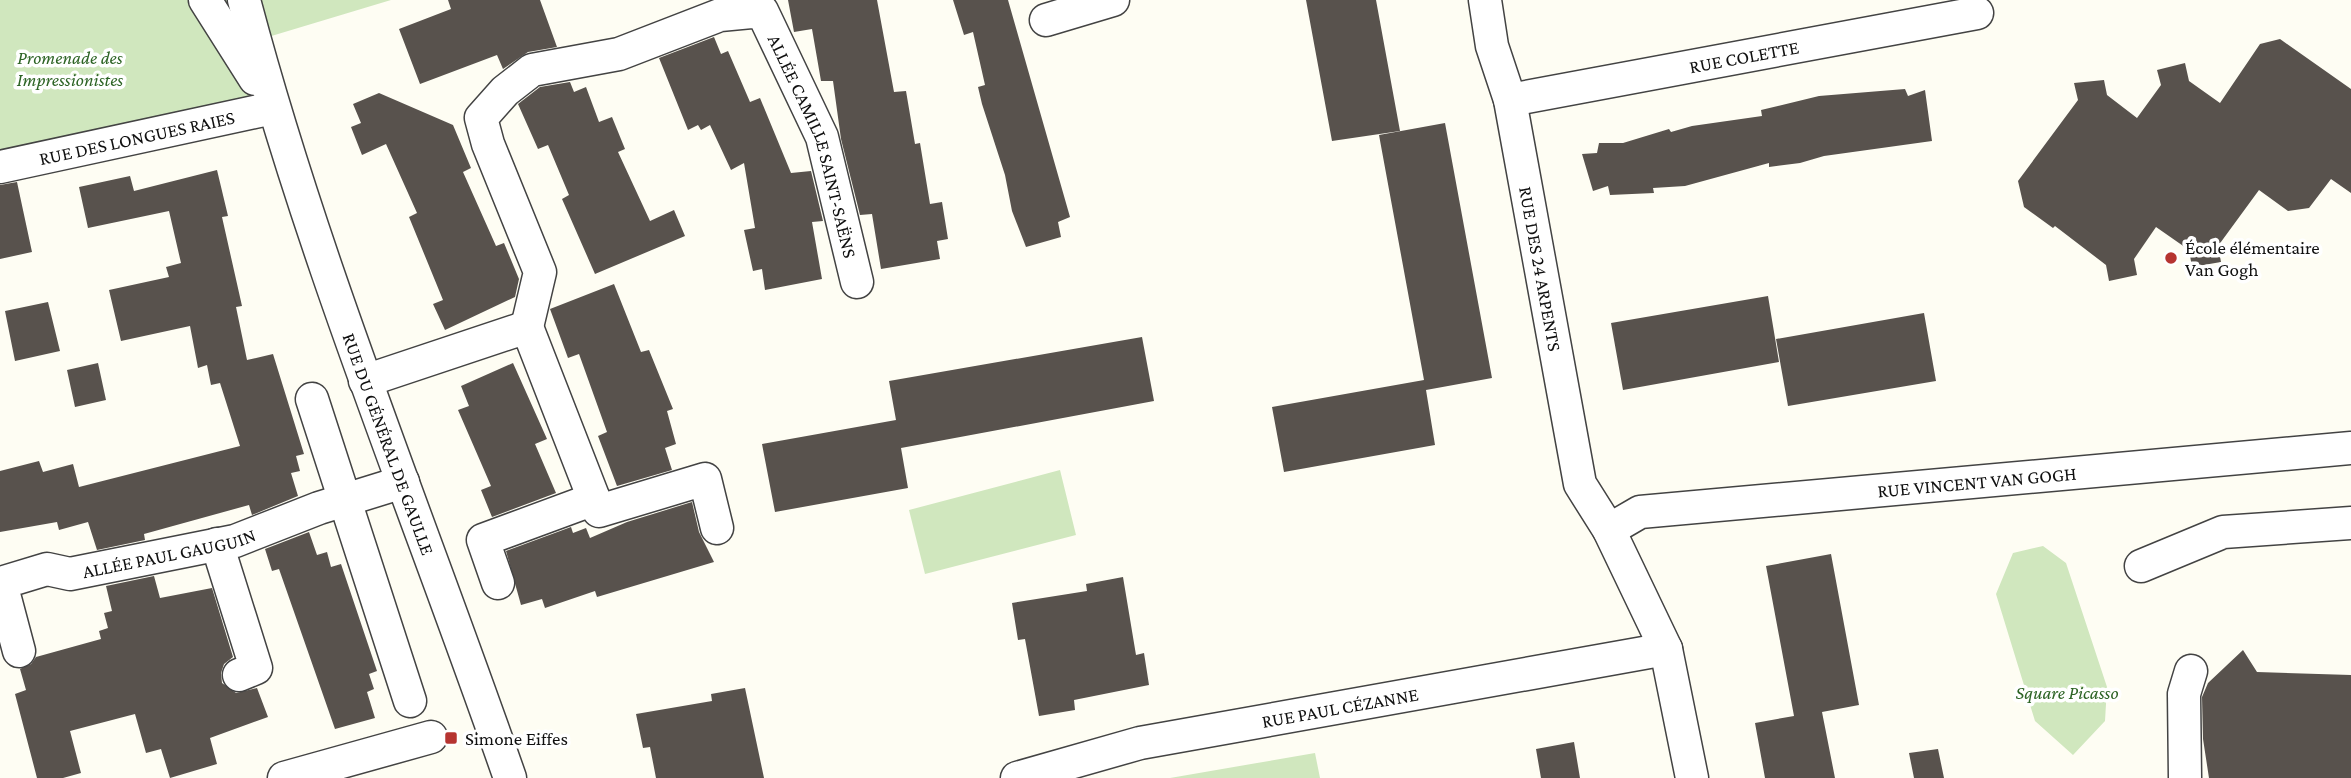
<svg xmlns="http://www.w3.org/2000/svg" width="2351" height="778" viewBox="0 0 2351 778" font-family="'Crimson Pro',serif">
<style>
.green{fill:#d0e7be}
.building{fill:#58524d}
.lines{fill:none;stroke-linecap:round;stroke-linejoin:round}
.street-casing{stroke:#434343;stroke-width:35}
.street{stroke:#fff;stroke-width:32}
.poi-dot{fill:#b63431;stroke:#fff;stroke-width:2.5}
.labels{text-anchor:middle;stroke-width:7;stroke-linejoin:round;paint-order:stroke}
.park-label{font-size:19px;font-style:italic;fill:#2c6324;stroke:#fff}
.street-label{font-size:19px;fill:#101010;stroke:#fff}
.poi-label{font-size:19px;fill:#101010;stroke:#fff;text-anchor:start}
</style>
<rect width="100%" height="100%" fill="#fefdf3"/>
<path class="green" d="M 0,0 L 391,0 L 235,47 L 264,94 L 0,154 Z
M 1060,470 L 1076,535 L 925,574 L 909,510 Z
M 2043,546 L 2066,563 L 2107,687 L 2105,721 L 2073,755 L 2035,721 L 1996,594 L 2013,553 Z
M 1315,753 L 1320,778 L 1170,778 Z"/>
<path class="building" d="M 448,0 L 540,0 L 557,47 L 528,52 L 503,69 L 497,55 L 420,84 L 399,29 L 451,9 Z
M 788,0 L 877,0 L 894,92 L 906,91 L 915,144 L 920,143 L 930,204 L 942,202 L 948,239 L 937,241 L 940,259 L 881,269 L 872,214 L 860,215 L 841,139 L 833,81 L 821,81 L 812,29 L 794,32 Z
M 953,0 L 1008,0 L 1070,217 L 1058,222 L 1061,237 L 1026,247 L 1012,211 L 1005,175 L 982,104 L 978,87 L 985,85 L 973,32 L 964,35 Z
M 1306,0 L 1376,0 L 1400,131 L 1332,141 Z
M 714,37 L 721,54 L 728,51 L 750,102 L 760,98 L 791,173 L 811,171 L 823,221 L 812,222 L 822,279 L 765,290 L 762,269 L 753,271 L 744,230 L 755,228 L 744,163 L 731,170 L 710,125 L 701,130 L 698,125 L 688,130 L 659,58 Z
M 2280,39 L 2351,89 L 2351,193 L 2331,179 L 2309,208 L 2288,211 L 2259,190 L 2218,246 L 2221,262 L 2192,267 L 2189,250 L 2156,227 L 2134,259 L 2137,275 L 2109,281 L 2106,265 L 2055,226 L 2053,228 L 2024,207 L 2018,181 L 2078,100 L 2074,83 L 2104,80 L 2107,95 L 2137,118 L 2161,85 L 2157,70 L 2185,63 L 2189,81 L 2220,103 L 2260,44 Z
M 570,82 L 574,92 L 586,87 L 599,122 L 612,117 L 625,149 L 618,152 L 650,221 L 674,210 L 685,236 L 595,274 L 562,199 L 569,195 L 548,145 L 538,149 L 518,104 L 540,87 Z
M 1905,89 L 1908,96 L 1925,90 L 1932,141 L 1824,156 L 1800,163 L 1769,167 L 1769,163 L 1685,186 L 1653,188 L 1654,193 L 1610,195 L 1608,186 L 1593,191 L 1582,154 L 1597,153 L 1599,143 L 1623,143 L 1669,129 L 1671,132 L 1692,126 L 1762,116 L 1761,110 L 1819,96 Z
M 379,93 L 453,125 L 471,168 L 463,172 L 496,246 L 504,243 L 519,279 L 515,297 L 445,330 L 433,304 L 443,300 L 409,217 L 417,213 L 386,144 L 362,155 L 351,127 L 361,123 L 353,104 Z
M 1445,123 L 1492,378 L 1426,390 L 1435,445 L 1284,472 L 1272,407 L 1424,380 L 1379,135 Z
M 217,170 L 228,216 L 222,217 L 242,306 L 236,307 L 247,360 L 273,354 L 304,454 L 296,456 L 300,471 L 291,473 L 298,496 L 252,515 L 249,505 L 144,534 L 145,540 L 97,550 L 88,522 L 59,530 L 57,522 L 0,532 L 0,471 L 39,461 L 43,472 L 73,464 L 79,487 L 240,446 L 220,383 L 211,385 L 207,365 L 198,368 L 190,326 L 121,341 L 109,290 L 169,277 L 166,267 L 181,263 L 169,211 L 88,228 L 79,187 L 130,176 L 134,191 Z
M 17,182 L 32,252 L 0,259 L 0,185 Z
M 614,284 L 641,352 L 649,350 L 673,409 L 667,411 L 676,444 L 665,448 L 672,470 L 617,486 L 598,436 L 607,432 L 579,354 L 568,358 L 550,309 Z
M 1768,296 L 1779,362 L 1623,390 L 1611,323 Z
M 48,302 L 60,351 L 15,361 L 5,311 Z
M 1924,313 L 1936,381 L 1788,406 L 1776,339 Z
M 1142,337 L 1154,401 L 901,448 L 908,488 L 775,512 L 762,444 L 896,420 L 889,381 Z
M 98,363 L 106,400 L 75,407 L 67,370 Z
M 513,363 L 547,439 L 535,444 L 556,493 L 492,517 L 481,490 L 491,486 L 458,410 L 469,406 L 461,386 Z
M 692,502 L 699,532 L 714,562 L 597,597 L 595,591 L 545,608 L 542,599 L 521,605 L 506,551 L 571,527 L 573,533 L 586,528 L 590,538 L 627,522 Z
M 309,532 L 317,555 L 327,552 L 331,567 L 341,564 L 377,671 L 369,674 L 374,689 L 367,692 L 375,718 L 335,729 L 279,569 L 272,571 L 265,549 Z
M 1831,554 L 1859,705 L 1822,712 L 1835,778 L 1765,778 L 1755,723 L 1794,716 L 1766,566 Z
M 154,576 L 160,598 L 212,588 L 233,657 L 224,664 L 221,673 L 222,683 L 236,693 L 257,688 L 268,717 L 210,738 L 217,764 L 170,778 L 161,749 L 146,753 L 135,714 L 70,731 L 81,773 L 63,778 L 37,778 L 15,694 L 26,690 L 20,669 L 31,664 L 36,657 L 101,639 L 99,631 L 108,628 L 104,613 L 112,611 L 106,586 Z
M 1123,577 L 1136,655 L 1144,653 L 1149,685 L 1074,700 L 1075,710 L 1039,716 L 1025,639 L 1018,640 L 1012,603 L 1087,591 L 1086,584 Z
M 2243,650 L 2257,672 L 2351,675 L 2351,778 L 2209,778 L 2203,739 L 2202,697 L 2208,683 Z
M 745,688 L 764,778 L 656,778 L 650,747 L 643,748 L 636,714 L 712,701 L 711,694 Z
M 1574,742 L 1580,778 L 1541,778 L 1536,749 Z
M 1938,749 L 1944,778 L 1914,778 L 1909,753 Z"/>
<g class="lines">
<g class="street-casing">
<g id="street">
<path d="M 205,0 L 255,79"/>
<path id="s1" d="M 244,0 C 314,265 420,519 510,778"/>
<path id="s2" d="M 1485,0 L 1492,46 L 1510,100 L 1580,484 L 1609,530 L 1666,649 L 1692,778"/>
<path d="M 1046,20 L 1113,0"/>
<path id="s3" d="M 1510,100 L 1977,13"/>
<path id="s4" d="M 0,167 L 273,108"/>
<path id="s5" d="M 527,327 L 540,272 L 488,144 L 481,118 L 505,91 L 532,70 L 619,54 L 720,15 L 762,11 L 822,137 L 857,282"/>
<path d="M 365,381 L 527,327 L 594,499"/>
<path d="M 312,399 L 410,701"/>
<path id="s6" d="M 1609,530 L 1640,512 L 2351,448"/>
<path d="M 217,544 L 256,668 L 239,675"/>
<path d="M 2141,566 L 2223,532 L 2351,523"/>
<path d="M 498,583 L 483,540 L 594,499 L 599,511 L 705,479 L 717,528"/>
<path id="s7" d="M 19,651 L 1,583 L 47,569 L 70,574 L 235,541 L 319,508 L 403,482"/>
<path d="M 284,778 L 431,737"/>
<path id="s8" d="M 1017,778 L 1140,743 L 1666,649"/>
<path d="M 2185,778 L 2184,694 L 2191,671"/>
</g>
</g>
<use href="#street" class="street"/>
</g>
<g class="poi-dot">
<circle cx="2171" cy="258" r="7"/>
<rect x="444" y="731" width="14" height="14" rx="3.5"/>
</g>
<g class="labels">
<g class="park-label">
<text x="70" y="64">Promenade des<tspan x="70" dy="22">Impressionistes</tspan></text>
<text x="2067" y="699">Square Picasso</text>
</g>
<g class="street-label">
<text dy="7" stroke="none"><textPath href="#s3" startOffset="238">RUE COLETTE</textPath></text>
<text dy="7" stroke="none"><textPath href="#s4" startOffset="140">RUE DES LONGUES RAIES</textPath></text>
<text dy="7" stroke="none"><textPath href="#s5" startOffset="676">ALLÉE CAMILLE SAINT-SAËNS</textPath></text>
<text dy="7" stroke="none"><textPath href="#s2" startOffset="275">RUE DES 24 ARPENTS</textPath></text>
<text dy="7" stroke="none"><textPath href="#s1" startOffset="467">RUE DU GÉNÉRAL DE GAULLE</textPath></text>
<text dy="7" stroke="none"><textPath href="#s6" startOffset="374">RUE VINCENT VAN GOGH</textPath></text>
<text dy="7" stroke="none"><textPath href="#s7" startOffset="243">ALLÉE PAUL GAUGUIN</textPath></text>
<text dy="7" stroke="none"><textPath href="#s8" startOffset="331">RUE PAUL CÉZANNE</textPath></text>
</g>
<g class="poi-label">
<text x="2185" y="254">École élémentaire<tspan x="2185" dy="22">Van Gogh</tspan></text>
<text x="465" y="745">Simone Eiffes</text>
</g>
</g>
</svg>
